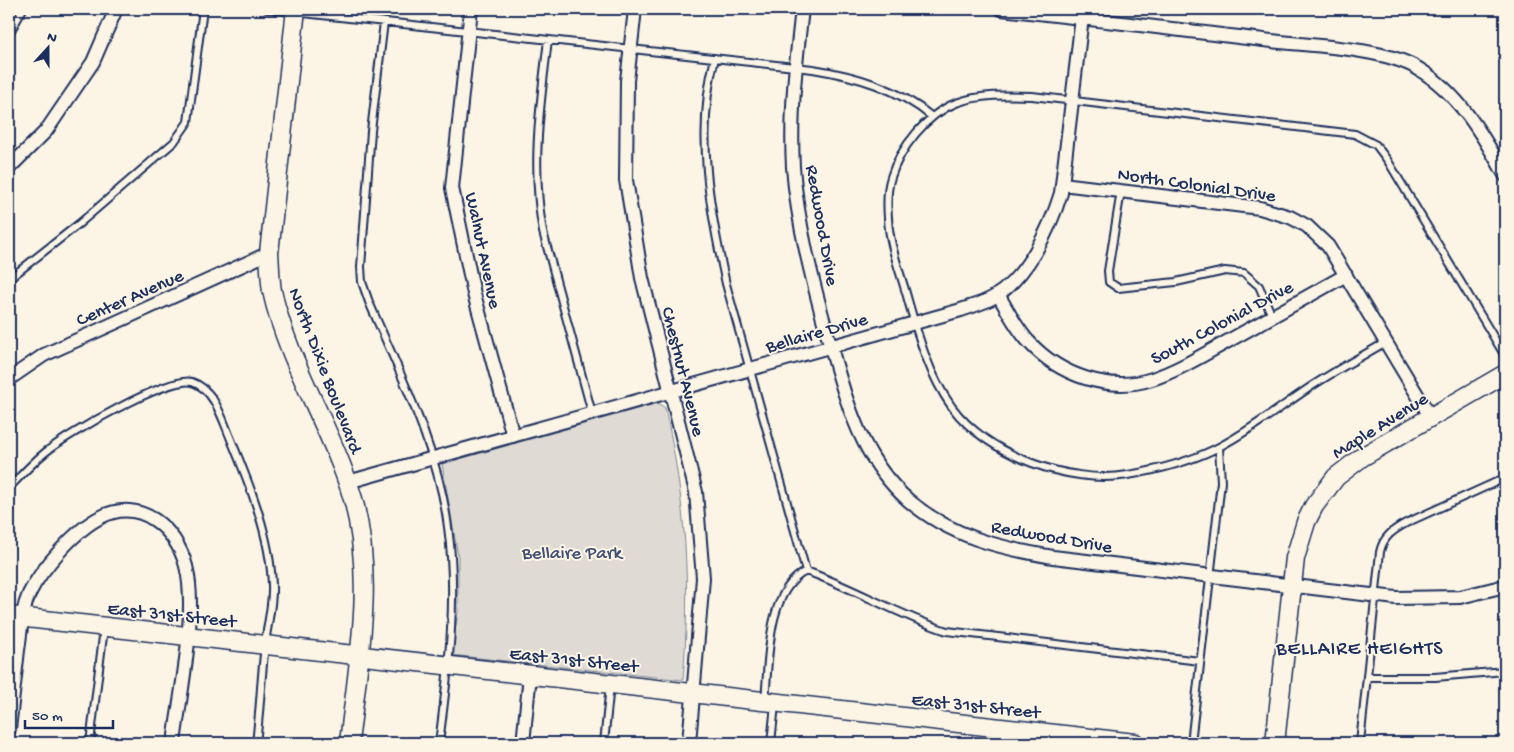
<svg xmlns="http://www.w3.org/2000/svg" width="1514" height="752" viewBox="0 0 1514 752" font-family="'Gochi Hand',sans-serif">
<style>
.green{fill:#dfdbd4;stroke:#7d8599}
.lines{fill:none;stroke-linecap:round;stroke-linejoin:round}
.lane-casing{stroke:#1b2f5e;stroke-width:10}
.street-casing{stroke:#1b2f5e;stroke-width:16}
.secondary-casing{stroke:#1b2f5e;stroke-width:21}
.lane{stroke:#fcf5e5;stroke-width:6}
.street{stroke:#fcf5e5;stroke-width:12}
.secondary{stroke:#fcf5e5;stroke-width:18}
.labels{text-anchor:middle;stroke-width:4;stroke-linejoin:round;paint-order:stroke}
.street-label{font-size:19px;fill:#1b2f5e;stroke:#fcf5e5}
.park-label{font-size:19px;fill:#425176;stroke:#fcf5e5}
.neighbourhood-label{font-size:20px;letter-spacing:1px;fill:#1b2f5e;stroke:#fcf5e5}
</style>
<rect width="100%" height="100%" fill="#fcf5e5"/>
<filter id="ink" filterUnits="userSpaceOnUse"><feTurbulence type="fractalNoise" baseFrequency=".02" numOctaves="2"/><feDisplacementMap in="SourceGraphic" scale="10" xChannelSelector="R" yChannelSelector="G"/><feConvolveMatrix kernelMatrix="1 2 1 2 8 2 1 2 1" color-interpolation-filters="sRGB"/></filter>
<g filter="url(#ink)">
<path class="green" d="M 658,403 L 665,408 C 686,502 691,585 683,680 L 451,655 L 458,612 L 458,556 L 442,464 Z"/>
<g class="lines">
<g class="lane-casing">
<path id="lane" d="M 267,9 L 813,69 C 856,76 898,88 932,117
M 384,22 L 371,131 L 361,267 L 362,282 L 369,302 C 400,374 438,448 448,527 C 458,599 448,672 439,743
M 9,34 L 23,9
M 548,40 C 540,106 531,166 543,232 L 592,413
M 715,58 C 695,132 710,211 726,284 L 806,571
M 1121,191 L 1108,271 L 1109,282 L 1118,288 L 1137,286 L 1176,282 L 1225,271 L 1244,273 L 1259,286 L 1272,316
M 9,279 L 80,223 L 174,142 L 188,122 L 203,9
M 1386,342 C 1362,356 1338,369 1315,384 C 1284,404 1248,433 1215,449 C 1188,462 1158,470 1128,475 C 1070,485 987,455 952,407 C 928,374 917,332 906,293 C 899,269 889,243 888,218 C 887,205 887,189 891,177 C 900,148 927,114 956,103 C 980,94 1007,95 1032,96 L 1355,134 L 1376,145 L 1388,161 L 1505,356
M 9,488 C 21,475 33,462 47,451 C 68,434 168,376 192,382 C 214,389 222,418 230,437 C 249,483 270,534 272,585 C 273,605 267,625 265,645 C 261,678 260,711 256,743
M 1367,677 L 1435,677 L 1505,671
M 765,700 C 769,661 766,591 806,571 C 854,588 898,615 947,631 L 1200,661
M 90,743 L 104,628
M 604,743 L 610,685
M 771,743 L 775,705
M 1191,743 L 1221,482 L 1219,447
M 1360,743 L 1380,552 C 1383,537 1393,530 1406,523 L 1505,478"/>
</g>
<g class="street-casing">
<path id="street" d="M 471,9 L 452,188 L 474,294 L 513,436
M 635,9 L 627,81 L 626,180 L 642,278 L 696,492 L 703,578 L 689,743
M 802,9 C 796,61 790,114 793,167 C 797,222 813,283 828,337 C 838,372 847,407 863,440 C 874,462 890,484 908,500 C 951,537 1000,548 1053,557 L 1396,598 L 1460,597 L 1505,586
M 1001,9 C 1094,19 1187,31 1280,42 C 1318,46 1385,49 1417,68 C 1458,92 1483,135 1505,175
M 9,168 L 46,131 L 93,62 L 116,9
M 1062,184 L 1260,208 L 1290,217 L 1307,226 L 1328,246 L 1430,416
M 998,294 C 1007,310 1016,328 1029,342 C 1059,375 1109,393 1152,379 C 1179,370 1205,354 1230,340 C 1269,318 1307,297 1346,275
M 9,379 L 44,355 L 269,253
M 348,482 L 961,310 C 972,306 984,303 994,297 C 1027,277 1050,229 1061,193 L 1083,9
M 9,729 C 12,703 15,676 18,650 C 21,631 21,612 29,594 C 41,569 76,529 101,517 C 140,497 176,528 186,566 C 198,612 180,694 174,743
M 523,743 L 530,675"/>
</g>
<g class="secondary-casing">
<path id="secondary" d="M 296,9 L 269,253 C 270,266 270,279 272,291 C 288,364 332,428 353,499 C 375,579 358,663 349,743
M 9,616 L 1135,743
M 1275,743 L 1295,558 L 1306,522 L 1314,506 L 1336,477 L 1362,457 L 1505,374"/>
</g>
<use href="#lane" class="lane"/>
<use href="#street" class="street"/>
<use href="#secondary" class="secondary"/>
</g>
</g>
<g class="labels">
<g class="street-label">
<text transform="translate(1197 183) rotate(8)" y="7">North Colonial Drive</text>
<text transform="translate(824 225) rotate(80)" y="7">Redwood Drive</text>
<text transform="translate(485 250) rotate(78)" y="7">Walnut Avenue</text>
<text transform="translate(129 296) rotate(-24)" y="7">Center Avenue</text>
<text transform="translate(1221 321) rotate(-28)" y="7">South Colonial Drive</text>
<text transform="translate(816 331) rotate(-16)" y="7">Bellaire Drive</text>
<text transform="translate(327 370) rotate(69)" y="7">North Dixie Boulevard</text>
<text transform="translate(685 371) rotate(76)" y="7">Chestnut Avenue</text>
<text transform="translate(1379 424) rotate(-32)" y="7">Maple Avenue</text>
<text transform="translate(1052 535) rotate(10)" y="7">Redwood Drive</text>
<text transform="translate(172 613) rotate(6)" y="7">East 31st Street</text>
<text transform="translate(574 658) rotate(6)" y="7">East 31st Street</text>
<text transform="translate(976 704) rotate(6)" y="7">East 31st Street</text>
</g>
<g class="park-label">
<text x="572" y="558">Bellaire Park</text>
</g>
<g class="neighbourhood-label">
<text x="1360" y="654">BELLAIRE HEIGHTS</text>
</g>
</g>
<rect width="1514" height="752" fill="none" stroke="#fcf5e5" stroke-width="30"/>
<rect x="15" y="15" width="1484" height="722" fill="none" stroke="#1b2f5e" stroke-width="2" filter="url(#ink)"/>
<g transform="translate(48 48) rotate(21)" stroke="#fcf5e5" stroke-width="4" paint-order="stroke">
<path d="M0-4L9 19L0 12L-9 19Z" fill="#1b2f5e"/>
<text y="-8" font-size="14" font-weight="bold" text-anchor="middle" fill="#1b2f5e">N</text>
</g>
<path d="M25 720v8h88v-8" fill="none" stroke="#1b2f5e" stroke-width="2.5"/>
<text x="32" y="720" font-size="15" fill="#1b2f5e" stroke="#fcf5e5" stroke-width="4" paint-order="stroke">50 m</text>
</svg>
